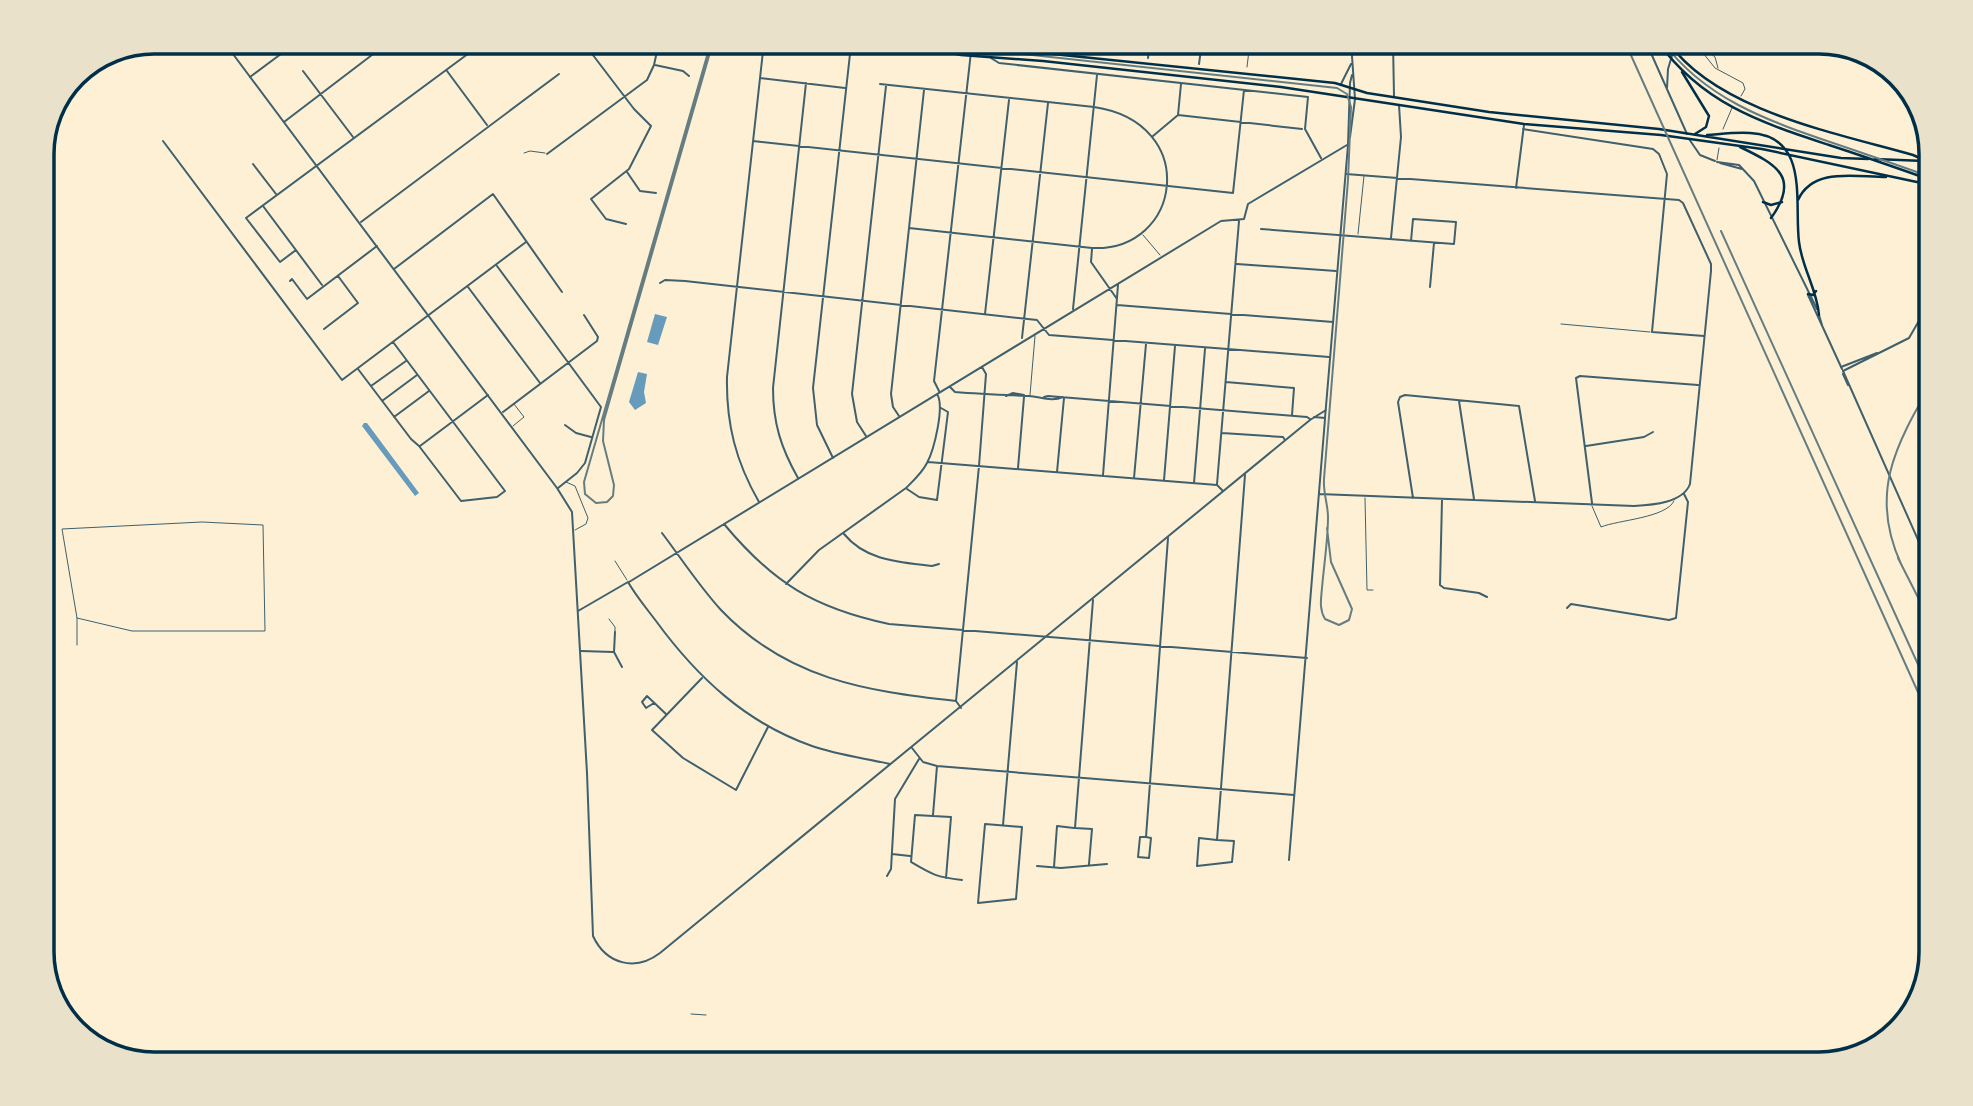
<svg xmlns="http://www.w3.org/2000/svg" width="1973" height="1106" viewBox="0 0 1973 1106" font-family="'Alegreya Sans',sans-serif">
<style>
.water{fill:#669bbc}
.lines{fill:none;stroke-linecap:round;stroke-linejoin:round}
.service{stroke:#3f606c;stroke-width:1}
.minor{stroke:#3f606c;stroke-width:2}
.tertiary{stroke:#3f606c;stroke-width:2}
.secondary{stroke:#003049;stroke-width:2.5}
.primary{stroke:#003049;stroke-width:2.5}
.tram{stroke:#657d81;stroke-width:2}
.rail{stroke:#657d81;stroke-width:2}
.rim{fill:none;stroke:#003049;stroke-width:3.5}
</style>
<rect width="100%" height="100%" fill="#fdf0d5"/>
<path class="water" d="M 655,314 L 667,317 L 658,345 L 647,342 Z
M 638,372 L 647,374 L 644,392 L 646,403 L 635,410 L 629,402 Z
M 364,423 L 367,423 L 419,493 L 415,496 L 362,426 Z"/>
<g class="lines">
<path class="service" d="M 1703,53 L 1715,68 L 1743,83 L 1745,89 L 1741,96
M 1705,53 L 1710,53 L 1715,57 L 1718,68
M 1247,67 L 1250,42
M 1723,129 L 1732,108
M 524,153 L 530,151 L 545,153
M 1717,160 L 1719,148
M 1358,234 L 1364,176
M 1143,235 L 1160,255
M 1561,324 L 1650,332
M 1030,395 L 1035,336
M 513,426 L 524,417 L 514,404
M 566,482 L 575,486 L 588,518 L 586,524 L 575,530
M 1365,498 L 1367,590 L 1373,590
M 1592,506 L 1601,527 C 1618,520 1666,518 1674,501
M 615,561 L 627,580
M 609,619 L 615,627 L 615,632
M 77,645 L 77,618 L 62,529 L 202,522 L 263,525 L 265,631 L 132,631 L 77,618
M 691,1014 L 706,1015"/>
<path class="minor" d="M 583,42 L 634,109 L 651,126 L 629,169 L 591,199 L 606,219 L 626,224
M 844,42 L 848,45 L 931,54 L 939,52
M 1393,42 L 1394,96
M 1097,53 L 1098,42
M 991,58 L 999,63 L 1308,97 L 1305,129 L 1321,158
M 1148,58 L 1150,42
M 1199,64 L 1202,42
M 655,65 L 683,71 L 689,76
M 303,71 L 353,137
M 447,71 L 487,125
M 250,77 L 297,42
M 760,78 L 845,88
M 880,84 L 1094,107 C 1201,123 1182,252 1092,248 L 909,228
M 1178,115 L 1302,129
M 284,122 L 389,42
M 1523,129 L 1653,149 L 1659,154 L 1667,174 L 1652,332 L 1704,336
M 1153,136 L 1178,115 L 1181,84
M 163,141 L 342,380 L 526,242
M 753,141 L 1233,193 L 1244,90
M 547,154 L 647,80 L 654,65 L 659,42
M 253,164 L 276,194
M 627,172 L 640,191 L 656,193
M 1516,188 L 1524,125
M 263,206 L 322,285
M 361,222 L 559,74
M 1261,229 L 1454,244 L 1456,222 L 1413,219 L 1411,241
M 1391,238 L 1401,137 L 1399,105
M 1092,249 L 1091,262 L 1117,299
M 296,250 L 280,262 L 246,218 L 484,42
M 1237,264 L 1336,271
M 497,266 L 601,407 L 585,463 L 577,473 L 558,488
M 394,269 L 493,194 L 562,292
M 290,281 L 292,279 L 307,299 L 377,246
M 660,283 L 665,280 L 685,281 L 1037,320 L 1049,335 L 1329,357
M 468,287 L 540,383
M 1430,287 L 1434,243
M 1117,305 L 1333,322
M 1073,309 L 1097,75
M 985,314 L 1009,100
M 324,329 L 358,303 L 338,276
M 1022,338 L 1048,103
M 1841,367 L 1877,353
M 358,369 L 411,439 L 419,446 L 461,501 L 497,497 L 505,491 L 393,342
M 1843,371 L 1909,338 L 1931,300
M 1226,382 L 1294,388 L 1292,415
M 371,386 L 406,361
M 950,387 L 955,392 C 980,394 1005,395 1029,396 C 1041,397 1052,402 1063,397
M 939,391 L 934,381 L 972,43
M 1006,396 L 1013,393 L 1024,395
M 1044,397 L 1048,396 L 1307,417 L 1310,419
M 382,401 L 417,375
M 1459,401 L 1474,499
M 503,412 L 597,341 L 598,337 L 584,315
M 899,416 L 893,407 L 891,394 L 924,90
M 394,417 L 429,391
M 565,425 L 576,433 L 591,437
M 1222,433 L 1283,437 L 1285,440
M 866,436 L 857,422 L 852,394 L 886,86
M 420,446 L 488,395
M 1586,446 L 1644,437 L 1653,432
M 833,458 L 817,425 L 813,388 L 851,45
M 928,462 L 1217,485 L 1223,491
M 1018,468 L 1024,397
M 1057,472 L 1064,398
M 1103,475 L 1118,285
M 798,478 C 781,448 773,423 773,388 L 806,83
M 1134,478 L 1146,344
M 1164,480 L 1175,346
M 1194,483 L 1205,349
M 1217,484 L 1239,221
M 907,489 L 919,497 L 937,500 L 948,412 L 941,408
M 1319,494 L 1634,506 C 1652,505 1683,503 1690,484 L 1711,271 L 1711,264 L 1683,203 L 1679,200 L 1346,174
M 1413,498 L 1398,402 L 1400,397 L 1405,395 L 1519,406 L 1535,501
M 1442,500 L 1440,585 L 1444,588 L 1479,593 L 1487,597
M 759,502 C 736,462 726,424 727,377 L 764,42
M 1592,503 L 1576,378 L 1580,376 L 1698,385
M 724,524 C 773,583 814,608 889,624 L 1307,658
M 662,533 C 681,558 699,586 721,610 C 787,679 865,691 956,701
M 844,534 C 866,561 900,562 932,566 L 939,564
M 1923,548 L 1931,544
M 629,582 L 1221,221 L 1244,219 L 1248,204 L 1347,145
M 786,584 L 819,550 L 906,488 C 914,480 922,473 927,463 C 934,450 945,406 937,394
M 1567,608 L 1571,604 L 1669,620 L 1676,618 L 1688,502 L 1684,494
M 615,632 L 614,652 L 622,667
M 581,651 L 613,652
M 702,678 L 652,730 L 683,758 L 736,790 L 768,727
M 654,703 L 646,708 L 642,702 L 647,696 L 666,714
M 961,708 L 956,701 L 979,466 L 986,374 L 982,367
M 912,748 L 923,762 L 937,766 L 1294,795
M 933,815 L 937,766
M 985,824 L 1022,827 L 1016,899 L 978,903 Z
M 1003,825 L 1017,662
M 1146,837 L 1140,837 L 1138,857 L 1149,858 L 1151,838 L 1146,837 L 1168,538
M 1217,840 L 1199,838 L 1197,866 L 1232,862 L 1234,841 L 1217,840 L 1245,475
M 892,854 L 910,856
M 1289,860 L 1325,419
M 1089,864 L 1092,829 L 1075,828 L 1093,600
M 1037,866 L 1061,868 L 1107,864
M 1054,867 L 1057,826 L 1074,828
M 887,876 L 891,869 L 895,799 L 919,759
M 946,878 L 951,817 L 915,815 L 911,862 C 933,875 936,877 962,880"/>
<path class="tertiary" d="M 224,42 L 557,488 L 572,512 L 587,773 L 593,936 C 606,964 635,972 660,953 L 1310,420 L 1326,410
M 1646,42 L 1687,134
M 1341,84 L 1351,64
M 1667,88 L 1668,69 L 1676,42
M 1350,137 L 1355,99 L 1351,42
M 1689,139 L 1700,155 L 1715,161
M 1717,162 L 1739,165 L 1754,181 L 1817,309
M 1720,163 L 1742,169
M 1808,295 L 1842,369
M 1819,315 L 1822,325
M 1843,371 L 1931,569
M 1843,374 L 1848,385
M 1314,417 L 1325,418 L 1348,145 L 1350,83 L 1352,75
M 578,611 L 628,582 C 636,596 647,609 656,621 C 697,677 746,723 812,746 C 838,755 864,758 890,764"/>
<path class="secondary" d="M 868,42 L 931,49 L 961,55 L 1043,61 L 1281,87 L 1524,124 L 1661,135 L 1762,149 L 1931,185
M 953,42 L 993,44 L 1043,53 L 1335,83 L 1367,93 L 1489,112 L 1659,129 L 1841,158 L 1868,159
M 1707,135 C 1721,134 1736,132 1750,133 C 1810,136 1794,202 1799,242 C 1802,268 1817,289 1819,315
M 1740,147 C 1778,165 1800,178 1771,218
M 1875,159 L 1924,161
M 1798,200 C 1813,167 1855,177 1886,177
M 1763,202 L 1771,205 L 1782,202
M 1808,294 L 1813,295 L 1816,291"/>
<path class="primary" d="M 1658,42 C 1703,104 1760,122 1829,145 C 1863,156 1897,168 1931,180
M 1668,42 C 1717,111 1836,133 1913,155 L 1931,163
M 1682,72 L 1709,116 L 1706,127 L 1695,134"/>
<path class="tram" d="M 711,42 L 584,482 L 585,494 L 596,503 L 607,502 L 613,496 L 614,485 L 603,441 L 604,420 L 713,42
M 894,42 L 922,45
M 913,42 L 1337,88 L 1347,94 L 1351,107 L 1348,180 L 1324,479 C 1323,493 1328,504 1328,517 C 1328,540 1324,564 1322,588 C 1321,599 1319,609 1325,619 L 1339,625 L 1349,620 L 1352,609 L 1331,562 L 1327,528
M 1663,42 C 1704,98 1766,120 1830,142 C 1863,153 1897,165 1931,177"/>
<path class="rail" d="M 1625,42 L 1931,721
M 1721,231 L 1931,693
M 1898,558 L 1931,623
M 1901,564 C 1869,494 1895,446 1931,384"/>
</g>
<path d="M0 0H1973V1106H0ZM154 54H1819A100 100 0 0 1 1919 154V952A100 100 0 0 1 1819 1052H154A100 100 0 0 1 54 952V154A100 100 0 0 1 154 54Z" fill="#e9e1ca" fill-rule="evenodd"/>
<path class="rim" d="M154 54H1819A100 100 0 0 1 1919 154V952A100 100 0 0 1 1819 1052H154A100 100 0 0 1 54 952V154A100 100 0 0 1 154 54Z"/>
</svg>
